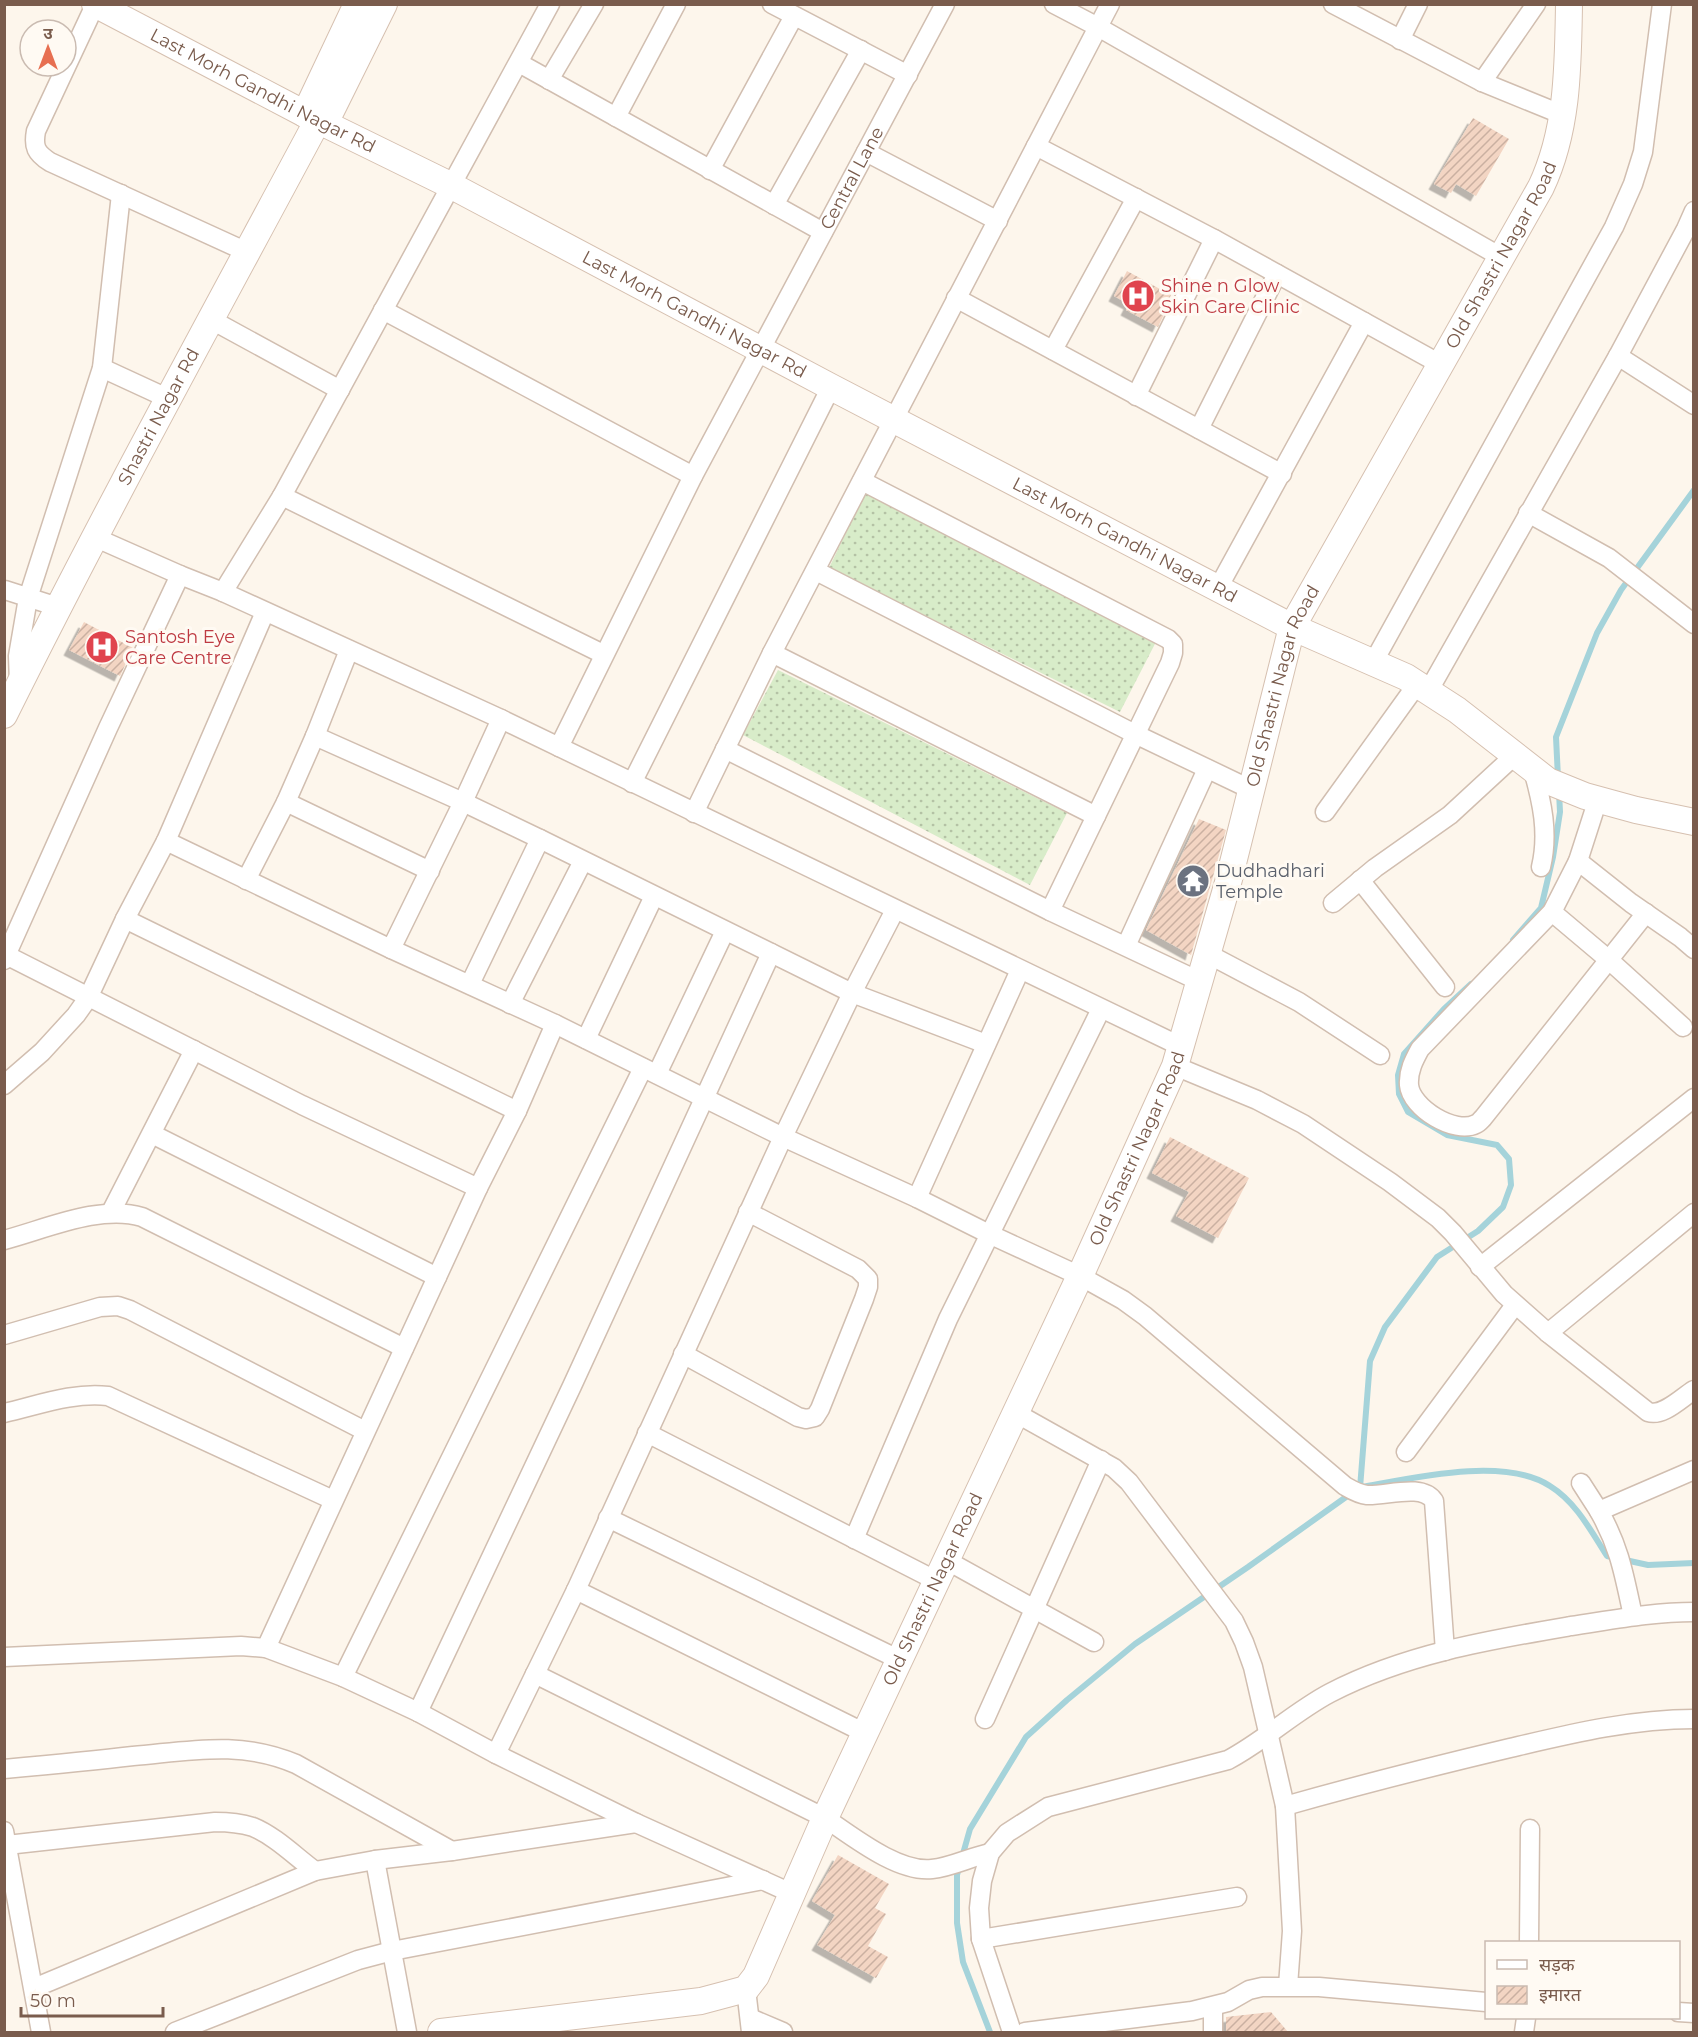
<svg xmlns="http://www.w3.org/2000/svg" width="1698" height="2037" viewBox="0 0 1698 2037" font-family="Montserrat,'Noto Sans Devanagari',sans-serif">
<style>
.grass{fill:url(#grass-dots)}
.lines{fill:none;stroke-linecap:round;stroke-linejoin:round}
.stream{stroke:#a5d3da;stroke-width:6}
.building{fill:url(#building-hatch);filter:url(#shadow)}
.street-casing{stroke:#d1beb0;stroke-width:21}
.secondary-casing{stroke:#d6c0b0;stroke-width:28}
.street{stroke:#fff;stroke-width:18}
.secondary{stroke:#fff;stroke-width:26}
.labels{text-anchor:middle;stroke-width:6;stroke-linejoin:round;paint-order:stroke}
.street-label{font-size:18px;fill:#7a5c4d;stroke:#fffaf3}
.health-label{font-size:18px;fill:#be3a42;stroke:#fffaf3;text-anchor:start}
.worship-label{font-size:18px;fill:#5b616d;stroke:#fffaf3;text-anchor:start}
</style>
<defs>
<pattern id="grass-dots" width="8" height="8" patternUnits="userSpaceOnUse" patternTransform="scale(1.5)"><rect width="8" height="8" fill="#d8ecc9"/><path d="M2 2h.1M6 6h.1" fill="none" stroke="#b4c2a5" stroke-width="1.8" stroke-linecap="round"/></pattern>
<pattern id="building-hatch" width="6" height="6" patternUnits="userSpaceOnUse" patternTransform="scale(1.5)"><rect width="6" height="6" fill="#f3d5c3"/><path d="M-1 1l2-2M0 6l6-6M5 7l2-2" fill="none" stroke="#cab0a1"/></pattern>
<filter id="shadow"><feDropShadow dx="-5.5" dy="5.5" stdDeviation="0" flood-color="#0004"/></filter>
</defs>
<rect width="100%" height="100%" fill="#fdf6ec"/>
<path class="grass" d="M 865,493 L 1158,638 L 1120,712 L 829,568 Z
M 778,670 L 1067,813 L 1030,885 L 743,735 Z"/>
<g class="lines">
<path class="stream" d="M 1558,778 L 1556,737 L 1597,633 L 1621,590 L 1694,490
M 1513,940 L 1541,908 L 1553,857 L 1560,812 L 1559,792
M 1362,1487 C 1412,1478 1505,1456 1550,1486 C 1576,1502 1591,1531 1607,1556 L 1648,1565 L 1694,1563
M 1360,1488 L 1370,1361 L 1385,1327 L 1437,1257 L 1478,1231 L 1503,1207 L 1511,1185 L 1509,1159 L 1497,1145 L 1447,1135 L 1408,1112 L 1399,1094 L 1398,1075 L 1404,1054 L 1444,1009 L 1471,984
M 990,2032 L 963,1962 L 957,1923 L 957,1875 L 970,1829 L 1026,1737 L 1067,1700 L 1135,1644 L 1248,1567 L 1353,1492"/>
</g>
<path class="building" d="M 1473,118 L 1509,139 L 1476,196 L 1456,184 L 1451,193 L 1434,184 Z
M 1127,271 L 1171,295 L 1164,309 L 1166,310 L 1158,327 L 1126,310 L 1129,304 L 1114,296 Z
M 84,622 L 133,648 L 120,676 L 69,650 Z
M 1199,819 L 1226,830 L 1191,955 L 1146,930 Z
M 1170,1137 L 1249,1178 L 1218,1238 L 1176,1216 L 1189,1192 L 1152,1173 Z
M 838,1855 L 889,1884 L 875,1908 L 886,1914 L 868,1946 L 888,1957 L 876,1978 L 817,1945 L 835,1915 L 812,1901 Z
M 1271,2012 L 1288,2032 L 1226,2032 L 1226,2017 Z"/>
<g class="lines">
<g class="street-casing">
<g id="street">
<path d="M 772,4 L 908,75"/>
<path d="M 1054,4 L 1098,27 L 1501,257"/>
<path d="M 1333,4 L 1482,82 L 1563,115"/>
<path d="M 95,5 L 36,131 C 33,147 36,153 50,162 L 247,252"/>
<path d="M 1400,40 L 1418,4"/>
<path d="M 519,63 L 823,232"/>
<path d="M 549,80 L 594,4"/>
<path d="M 1482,82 L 1536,4"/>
<path d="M 616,117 L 676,4"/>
<path d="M 1036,146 L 1214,239 L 1440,364"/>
<path d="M 866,152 L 998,221"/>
<path d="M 710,170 L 794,16"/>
<path d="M 774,205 L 861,50"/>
<path d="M 956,298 L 1282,474"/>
<path d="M 383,310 L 693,476"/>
<path d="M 210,319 L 340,390"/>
<path d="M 1053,350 L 1136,198"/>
<path d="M 1618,356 L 1694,405"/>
<path d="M 102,368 L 167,398"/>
<path d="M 1136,396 L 1214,239"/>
<path d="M 1199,429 L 1277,274"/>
<path d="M 862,481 L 1168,639 L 1173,644 L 1173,653 L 1170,663 L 1050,911"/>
<path d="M 282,496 L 603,654"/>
<path d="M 1528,513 L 1609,558 L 1694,624"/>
<path d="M 94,537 L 180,575"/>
<path d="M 816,571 L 1135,734 L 1252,790"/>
<path d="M 1218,588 L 1364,322"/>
<path d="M 5,590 L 58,607"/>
<path d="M 223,592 L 282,496 L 550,4"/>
<path d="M 772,653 L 1096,816"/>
<path d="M 1374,661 L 1614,227 L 1633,184 L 1643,152 L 1662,4"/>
<path d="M 19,683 L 18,656 L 28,598 L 102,368 L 121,194"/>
<path d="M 1429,690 L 1618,356 L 1686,229 L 1694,211"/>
<path d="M 315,736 L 463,802 L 540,839 L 470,984"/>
<path id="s1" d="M 559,747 L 693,476 L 945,4"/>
<path d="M 725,749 L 1050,911 L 1201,982"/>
<path d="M 1533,770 C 1542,802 1549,833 1541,867"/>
<path d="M 632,783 L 831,387"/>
<path d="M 1598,799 L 1578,861 L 1552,912 L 1420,1049 C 1414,1060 1408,1071 1409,1085 C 1411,1108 1455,1135 1476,1124 C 1479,1123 1481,1120 1483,1118 L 1646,913"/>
<path d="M 286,802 L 430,871"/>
<path d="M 1325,812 L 1418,683"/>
<path d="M 694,813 L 772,653 L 1110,4"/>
<path d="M 540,839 L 852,993 L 895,910"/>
<path d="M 166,841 L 391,949 L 555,1024 L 783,1137 L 917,1198 L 989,1234 L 1080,1276 L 1123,1300 L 1145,1316 L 1345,1486 C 1352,1490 1358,1494 1367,1495 C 1387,1496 1422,1483 1434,1501 L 1445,1651"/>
<path d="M 1578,861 L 1631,903 L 1680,937 L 1694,949"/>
<path d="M 246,880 L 286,802 L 315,736 L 349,650"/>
<path d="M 1360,880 L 1445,987"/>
<path d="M 1333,903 L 1375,868 L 1450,815 L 1514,756"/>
<path d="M 1552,912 L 1609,960 L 1683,1027"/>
<path d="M 125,919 L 517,1111"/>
<path d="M 1126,946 L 1207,769"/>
<path d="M 391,949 L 463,802 L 501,719"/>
<path d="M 4,954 L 302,1105 L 478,1188 L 266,1648"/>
<path d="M 1208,954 L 1299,1002 L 1380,1055"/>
<path d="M 4,960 L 108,728 L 180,575 L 223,592 L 501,719 L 1182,1047"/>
<path d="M 510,1004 L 583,861"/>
<path d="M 586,1039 L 654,896"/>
<path d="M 1175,1066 L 1257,1100 L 1303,1124 L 1390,1182 L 1438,1218 L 1453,1233 L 1504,1294 L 1548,1333"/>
<path d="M 657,1074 L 725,931"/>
<path d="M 4,1085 L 42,1052 L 76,1015 L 88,998 L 125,919 L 166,841 L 265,612"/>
<path d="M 152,1134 L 437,1277"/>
<path d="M 478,1188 L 517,1111 L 555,1024"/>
<path d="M 917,1198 L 1020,970"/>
<path d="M 111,1212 L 194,1050"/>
<path d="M 1694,1213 L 1548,1333 L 1648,1412 C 1663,1417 1681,1398 1694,1390"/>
<path d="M 4,1240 C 46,1229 101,1204 142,1217 L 404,1348"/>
<path d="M 1480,1267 L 1694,1098"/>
<path d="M 4,1335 L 100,1307 L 118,1306 L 130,1310 L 365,1431"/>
<path d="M 683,1354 L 798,1417 L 806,1419 L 815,1417 L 820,1409 L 864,1299 L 868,1287 L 868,1279 L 858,1269 L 748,1212"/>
<path d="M 1014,1412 L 1114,1468 L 1129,1482 L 1234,1621 L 1244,1642 L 1253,1667 L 1285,1806 L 1292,1931 L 1288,1986"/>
<path d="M 4,1413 C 39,1405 73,1392 108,1396 L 333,1500"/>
<path d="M 647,1433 L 937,1581"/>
<path d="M 1406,1452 L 1515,1305"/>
<path d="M 1581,1483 L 1599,1511"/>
<path d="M 608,1518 L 900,1660"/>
<path d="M 854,1539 L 948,1319 L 1101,1009"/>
<path d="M 946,1560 L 1094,1642"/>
<path d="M 576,1590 L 783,1137 L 852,993 L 986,1044"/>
<path d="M 1633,1616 C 1624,1575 1620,1548 1599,1511 L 1694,1470"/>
<path d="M 4,1657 L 241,1646 L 266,1648 L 343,1677 L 418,1712 L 496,1754 L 636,1823 L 791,1893"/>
<path d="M 535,1674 L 825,1818 C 852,1836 898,1873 932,1869 C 952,1867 970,1857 990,1853"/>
<path d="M 343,1677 L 643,1068"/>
<path d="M 418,1712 L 572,1386 L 771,953"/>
<path d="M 985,1719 L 1101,1460"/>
<path d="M 496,1754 L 576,1590 L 865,1733"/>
<path d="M 4,1769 C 47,1765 90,1761 133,1756 C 191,1751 240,1740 296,1764 L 452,1851"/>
<path d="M 1285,1806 C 1359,1785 1434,1766 1510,1748 C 1570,1734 1631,1719 1694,1719"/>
<path d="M 4,1831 L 41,2032"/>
<path d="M 7,1845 L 215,1822 C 228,1822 240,1823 253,1827 C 275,1836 296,1857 315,1871"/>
<path d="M 375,1860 L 407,2032"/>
<path d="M 981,1939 L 1237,1897"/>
<path d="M 1529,1942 L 1530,1829"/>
<path d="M 34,1988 L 315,1871 L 375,1860 L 452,1851 L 636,1823"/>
<path d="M 746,1989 L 751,2032"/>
<path d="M 1213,2007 L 1213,2032"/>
<path d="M 1678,2012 L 1694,2013"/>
<path d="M 750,2018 L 783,2032"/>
<path d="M 175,2032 L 358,1960 L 392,1951 L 763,1880"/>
<path d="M 1012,2032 L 981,1939 L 979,1908 L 982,1881 L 990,1853 L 1007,1833 L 1048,1807 L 1228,1760 C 1264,1741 1294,1712 1330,1693 C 1405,1654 1489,1640 1571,1626 C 1612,1620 1652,1612 1694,1612"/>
<path d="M 1025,2032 L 1192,2011 L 1228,2002 L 1249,1990 L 1262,1987 L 1319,1987 L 1486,2002"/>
<path d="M 1524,2032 L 1526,2018"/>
</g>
</g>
<g class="secondary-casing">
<g id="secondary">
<path id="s2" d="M 95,4 L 305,114 L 452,186 L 831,387 L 1292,627 L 1406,677 L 1457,710 L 1548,781 L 1585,796 L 1636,810 L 1694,822"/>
<path d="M 305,114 L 357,4"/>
<path d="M 325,123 L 384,4"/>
<path id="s3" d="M 4,715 C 104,514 212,318 318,120"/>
<path id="s4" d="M 441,2032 L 701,2001 L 746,1989 L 756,1976 L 825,1818 L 1080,1276 L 1175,1066 L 1229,879 L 1292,627 L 1541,187 C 1568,130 1568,67 1569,4"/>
</g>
</g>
<use href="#street" class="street"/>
<use href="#secondary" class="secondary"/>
</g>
<defs>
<g id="hospital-disc" transform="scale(1.725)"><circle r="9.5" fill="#e0444e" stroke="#fffaf3"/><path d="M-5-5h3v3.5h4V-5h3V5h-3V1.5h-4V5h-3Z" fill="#fff"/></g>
<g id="temple-disc" transform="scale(1.725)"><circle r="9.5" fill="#6b7280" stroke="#fffaf3"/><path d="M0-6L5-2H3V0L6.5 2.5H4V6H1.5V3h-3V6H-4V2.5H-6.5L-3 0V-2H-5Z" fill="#fff"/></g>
</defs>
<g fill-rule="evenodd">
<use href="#hospital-disc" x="1138" y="296"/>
<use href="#hospital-disc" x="102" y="647"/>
<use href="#temple-disc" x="1193" y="881"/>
</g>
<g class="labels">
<g class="street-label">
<text dy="6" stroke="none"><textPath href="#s2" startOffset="189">Last Morh Gandhi Nagar Rd</textPath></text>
<text dy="6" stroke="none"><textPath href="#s1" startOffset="640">Central Lane</textPath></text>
<text dy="6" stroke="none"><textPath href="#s4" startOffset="2208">Old Shastri Nagar Road</textPath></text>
<text dy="6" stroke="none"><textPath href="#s2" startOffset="675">Last Morh Gandhi Nagar Rd</textPath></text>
<text dy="6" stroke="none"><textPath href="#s3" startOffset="336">Shastri Nagar Rd</textPath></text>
<text dy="6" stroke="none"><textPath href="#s2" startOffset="1161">Last Morh Gandhi Nagar Rd</textPath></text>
<text dy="6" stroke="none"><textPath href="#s4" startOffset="1722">Old Shastri Nagar Road</textPath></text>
<text dy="6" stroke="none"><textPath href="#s4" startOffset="1236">Old Shastri Nagar Road</textPath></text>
<text dy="6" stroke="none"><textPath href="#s4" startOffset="750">Old Shastri Nagar Road</textPath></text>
</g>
<g class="health-label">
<text x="1161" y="292">Shine n Glow<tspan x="1161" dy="21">Skin Care Clinic</tspan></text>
<text x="125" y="643">Santosh Eye<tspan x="125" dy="21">Care Centre</tspan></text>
</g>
<g class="worship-label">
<text x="1216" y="877">Dudhadhari<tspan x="1216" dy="21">Temple</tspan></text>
</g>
</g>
<rect width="1698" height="2037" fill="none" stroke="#7a5c4d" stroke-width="12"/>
<rect x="1485" y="1941" width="195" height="78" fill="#fffaf3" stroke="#cabbb1" stroke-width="1.5"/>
<rect x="1497" y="1960" width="30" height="9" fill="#ffffff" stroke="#cabbb1" stroke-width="1.5"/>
<text x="1539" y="1971" font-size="18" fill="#7a5c4d">सड़क</text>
<rect x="1497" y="1986" width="30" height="18" fill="url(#building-hatch)" stroke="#cabbb1" stroke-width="1.5"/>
<text x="1539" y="2001" font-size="18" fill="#7a5c4d">इमारत</text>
<g transform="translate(48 48)"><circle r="28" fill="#fffaf3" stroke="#cabbb1" stroke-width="1.5"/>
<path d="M0-4.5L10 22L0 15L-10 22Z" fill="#e76f51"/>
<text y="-9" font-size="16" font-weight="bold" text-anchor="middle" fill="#7a5c4d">उ</text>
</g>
<path d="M21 2007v9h142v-9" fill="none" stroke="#7a5c4d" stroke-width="3"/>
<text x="30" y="2007" font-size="18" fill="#7a5c4d" stroke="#fffaf3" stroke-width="4.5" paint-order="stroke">50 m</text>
</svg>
